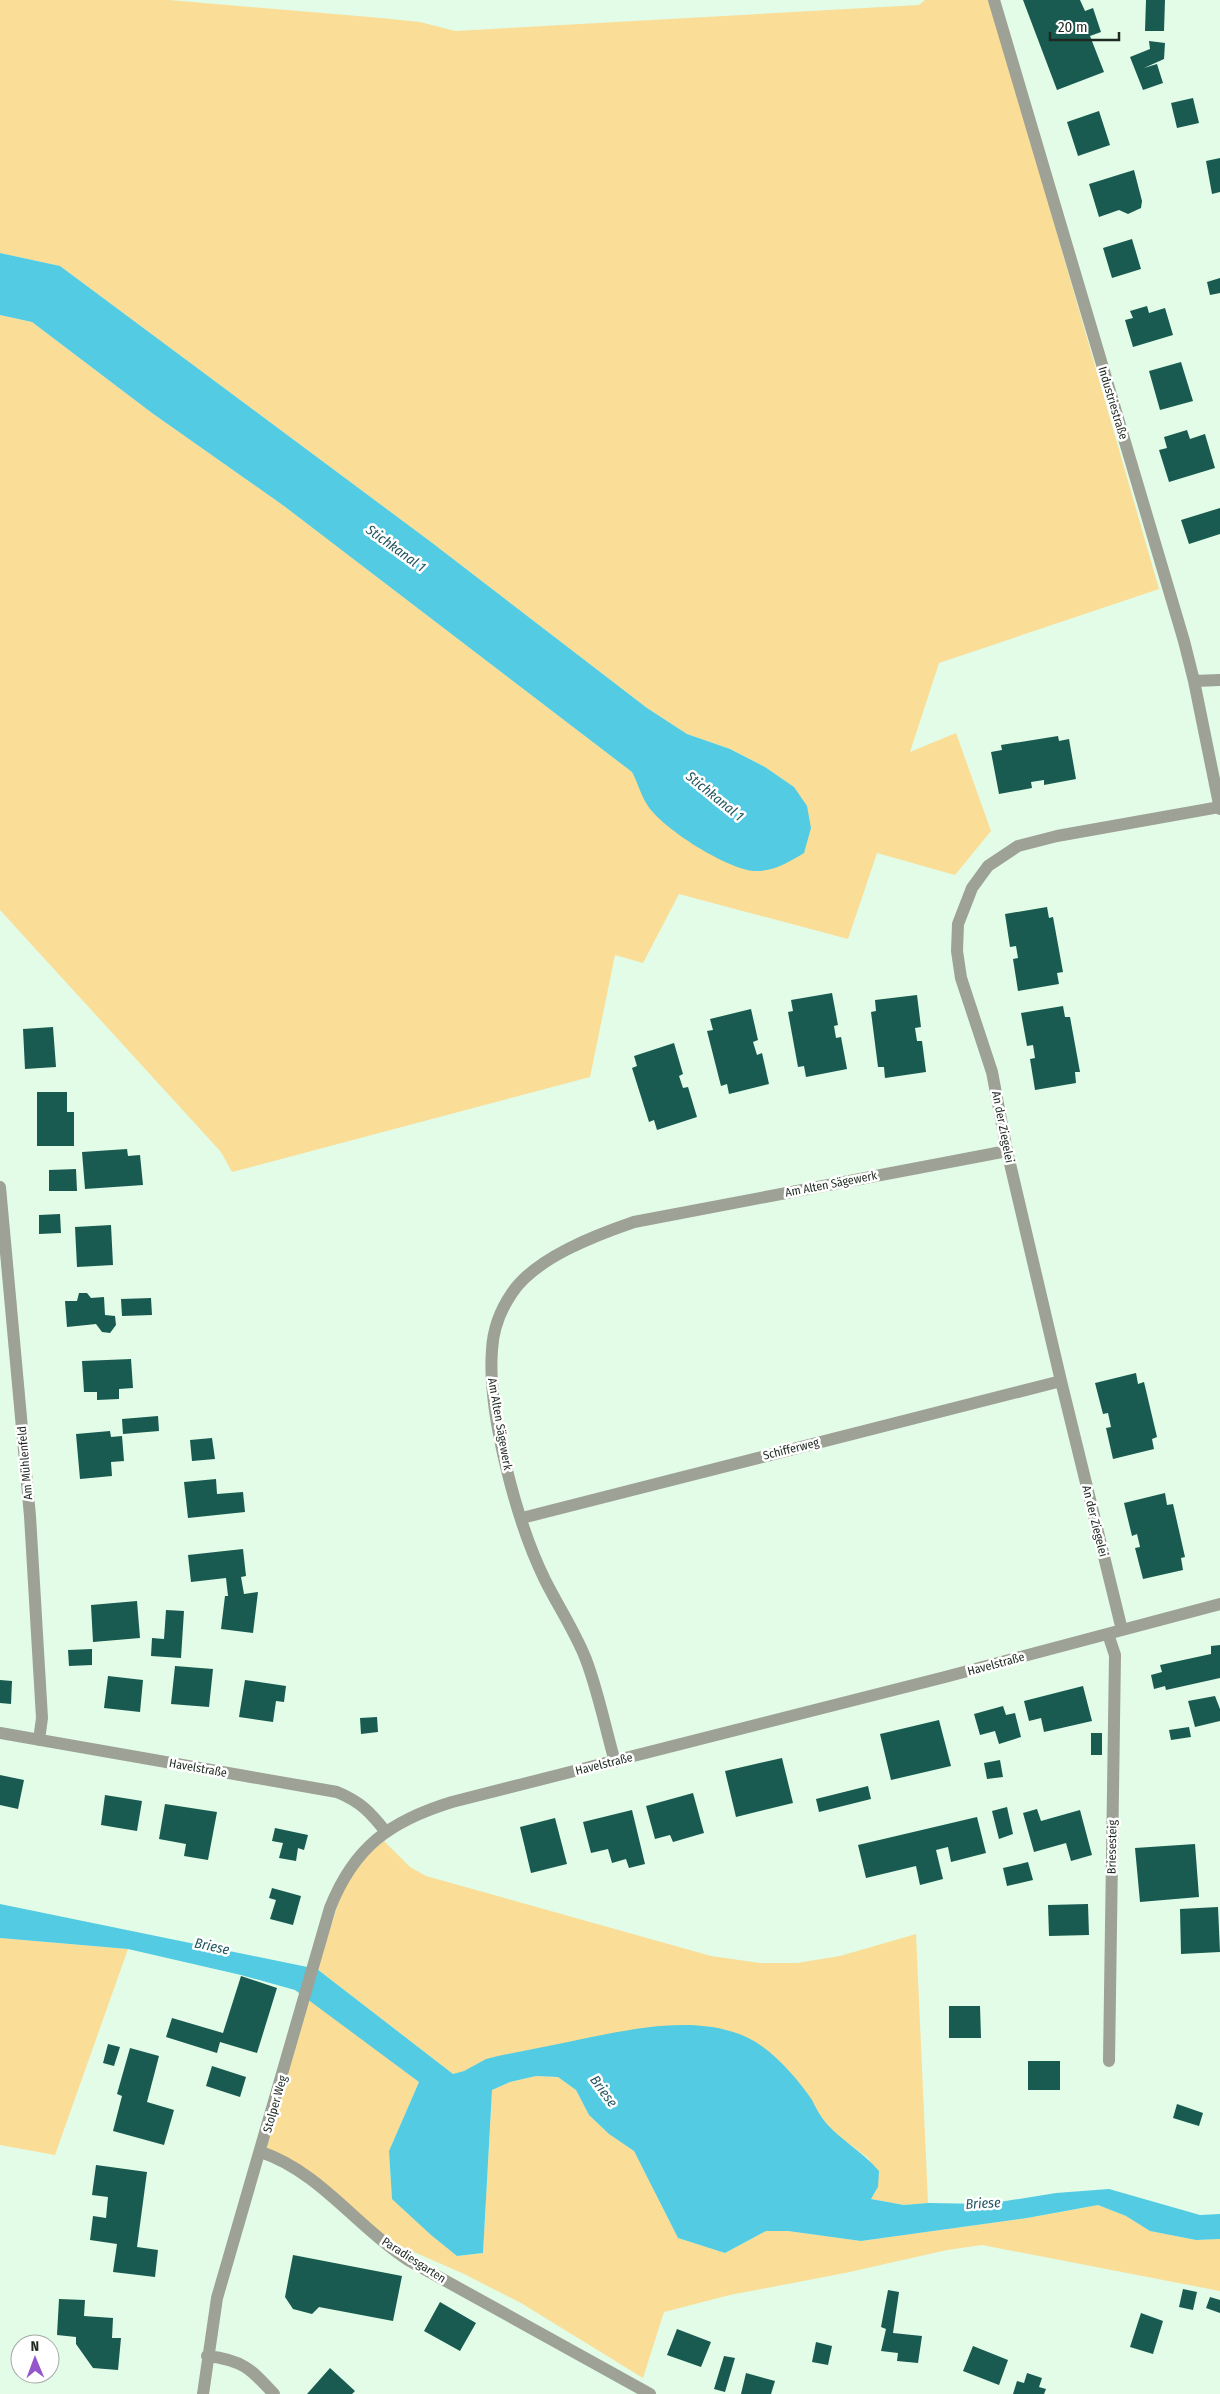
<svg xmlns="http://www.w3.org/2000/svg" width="1220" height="2394" viewBox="0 0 1220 2394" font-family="'Fira Sans Condensed',sans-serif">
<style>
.green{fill:#fadd97}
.water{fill:#52cbe3}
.building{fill:#195b51}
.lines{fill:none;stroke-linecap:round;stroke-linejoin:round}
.street{stroke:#9ea195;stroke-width:12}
.labels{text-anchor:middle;stroke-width:5;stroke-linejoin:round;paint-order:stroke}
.street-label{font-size:12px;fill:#1f2921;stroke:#fff}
.water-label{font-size:14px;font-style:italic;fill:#245761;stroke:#fff}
</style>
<rect width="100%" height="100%" fill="#e2fce7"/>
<path class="green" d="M 0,0 L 169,0 L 381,18 L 420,22 L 455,31 L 919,5 L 925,0 L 990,0 L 1159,589 L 939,663 L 910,752 L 956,733 L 991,831 L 955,875 L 877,853 L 848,939 L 679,894 L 643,963 L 615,955 L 590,1077 L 232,1172 L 221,1152 L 0,910 L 0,315 L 32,322 L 152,413 L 284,506 L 632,772 L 640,787 L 794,787 L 765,767 L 730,749 L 687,734 L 647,708 L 431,542 L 60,266 L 0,253 Z
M 384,1841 L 410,1867 L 426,1876 L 711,1956 L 760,1963 L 797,1963 L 840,1956 L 916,1934 L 928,2203 L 904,2205 L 871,2199 L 878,2187 L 869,2159 L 835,2133 L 824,2121 L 797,2081 L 539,2048 L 486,2059 L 464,2071 L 453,2074 L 317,1969 L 344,1886 L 367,1855 Z
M 0,1938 L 128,1949 L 55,2155 L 0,2145 Z
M 308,1997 L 419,2082 L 389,2151 L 392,2198 L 431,2235 L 457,2256 L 483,2253 L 492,2090 L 510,2082 L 536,2076 L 558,2077 L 576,2090 L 589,2115 L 609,2134 L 634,2151 L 678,2238 L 725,2253 L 766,2231 L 788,2231 L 861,2241 L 1027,2218 L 1098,2205 L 1126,2216 L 1150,2231 L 1196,2240 L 1220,2239 L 1220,2291 L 982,2245 L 947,2250 L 845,2273 L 730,2295 L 664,2312 L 643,2378 L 521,2303 L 464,2274 L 389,2241 L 266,2151 Z"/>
<path class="water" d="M 0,253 L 60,266 L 431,542 L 647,708 L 687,734 L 730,749 L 765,767 L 794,787 L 807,806 L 811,828 L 804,853 C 789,862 773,872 754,871 C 727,869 663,829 648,806 C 641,796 638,783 632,772 L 284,506 L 152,413 L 32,322 L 0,315 Z
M 0,1904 L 317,1969 L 453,2074 L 464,2071 L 486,2059 C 513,2052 541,2048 568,2042 C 627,2030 710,2008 763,2047 C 782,2061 799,2081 812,2100 C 816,2108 820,2116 826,2123 C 842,2141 863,2152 879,2171 L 878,2187 L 871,2199 L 904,2205 L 928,2203 L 987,2204 L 1056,2193 L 1109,2189 L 1200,2215 L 1220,2214 L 1220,2239 L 1196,2240 L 1150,2231 L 1126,2216 L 1098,2205 L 1027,2218 L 861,2241 L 788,2231 L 766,2231 L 725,2253 L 678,2238 L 634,2151 L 609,2134 L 589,2115 L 576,2090 L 558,2077 L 536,2076 L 510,2082 L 492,2090 L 483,2253 L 457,2256 L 431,2235 L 392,2199 L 389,2151 L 419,2082 L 295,1990 L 241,1975 L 128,1949 L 0,1938 Z"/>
<path class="building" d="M 1023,0 L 1080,0 L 1085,11 L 1093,8 L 1101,32 L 1090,36 L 1104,72 L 1057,90 Z
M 1146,0 L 1165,0 L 1164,31 L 1145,31 Z
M 1149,41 L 1165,43 L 1164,59 L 1144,68 L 1157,64 L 1163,83 L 1143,90 L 1130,57 L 1150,49 Z
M 1193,98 L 1199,123 L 1177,128 L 1171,103 Z
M 1099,111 L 1110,145 L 1078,156 L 1067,122 Z
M 1220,158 L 1220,192 L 1212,194 L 1206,161 Z
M 1134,170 L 1142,201 L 1141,208 L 1128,214 L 1119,210 L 1099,217 L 1089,184 Z
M 1132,239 L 1141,269 L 1112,278 L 1103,248 Z
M 1220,278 L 1220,293 L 1210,295 L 1207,282 Z
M 1147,306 L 1149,313 L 1165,308 L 1173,335 L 1133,347 L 1125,320 L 1133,318 L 1130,311 Z
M 1181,362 L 1193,401 L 1160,410 L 1149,371 Z
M 1187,430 L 1190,439 L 1205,434 L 1215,468 L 1169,482 L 1159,450 L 1167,448 L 1164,437 Z
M 1220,508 L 1220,534 L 1189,544 L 1181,520 Z
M 1058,736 L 1059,741 L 1069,739 L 1076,779 L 1044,785 L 1044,780 L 1031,782 L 1032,788 L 999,794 L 991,752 L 1002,750 L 1001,745 Z
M 1047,907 L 1049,918 L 1053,917 L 1063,972 L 1057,973 L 1059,984 L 1018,991 L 1013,959 L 1018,958 L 1016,946 L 1010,947 L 1005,914 Z
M 832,993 L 838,1025 L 834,1026 L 836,1038 L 841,1037 L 847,1069 L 806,1077 L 804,1066 L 798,1067 L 788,1012 L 793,1011 L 791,1000 Z
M 917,995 L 921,1027 L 915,1028 L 917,1041 L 922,1041 L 926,1072 L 885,1078 L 884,1067 L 878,1067 L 871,1012 L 876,1011 L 875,1000 Z
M 1063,1006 L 1065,1017 L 1070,1017 L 1080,1072 L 1075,1072 L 1076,1083 L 1035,1090 L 1030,1059 L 1035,1058 L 1033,1045 L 1027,1046 L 1021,1013 Z
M 751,1009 L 758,1040 L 753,1042 L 757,1055 L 762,1053 L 769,1084 L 729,1094 L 727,1084 L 721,1086 L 707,1031 L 713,1030 L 710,1019 Z
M 53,1027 L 56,1067 L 25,1069 L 23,1029 Z
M 674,1043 L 683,1074 L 679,1076 L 683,1088 L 688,1087 L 697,1117 L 657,1130 L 654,1120 L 649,1122 L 632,1068 L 637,1066 L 634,1056 Z
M 37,1092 L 67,1092 L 67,1112 L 74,1112 L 74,1146 L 37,1146 Z
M 127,1149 L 128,1156 L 140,1155 L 143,1185 L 85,1189 L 82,1152 Z
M 76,1169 L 77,1191 L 49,1191 L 49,1170 Z
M 60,1214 L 61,1233 L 39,1234 L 39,1215 Z
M 111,1225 L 113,1265 L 77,1267 L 75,1227 Z
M 79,1293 L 87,1293 L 91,1298 L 104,1297 L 105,1315 L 115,1316 L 116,1325 L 110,1333 L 102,1332 L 96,1324 L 67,1327 L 65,1301 L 77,1301 Z
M 151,1298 L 152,1315 L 122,1316 L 121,1299 Z
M 131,1359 L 133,1388 L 119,1389 L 119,1399 L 97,1400 L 97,1392 L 84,1392 L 82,1361 Z
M 1136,1373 L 1138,1384 L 1144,1382 L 1157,1437 L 1152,1439 L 1154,1449 L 1113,1459 L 1106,1428 L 1111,1427 L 1108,1413 L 1103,1414 L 1095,1383 Z
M 158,1416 L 159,1431 L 123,1434 L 122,1419 Z
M 110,1431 L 111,1437 L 122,1436 L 124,1461 L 111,1462 L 112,1476 L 80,1479 L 76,1434 Z
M 212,1438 L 215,1459 L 192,1461 L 190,1440 Z
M 216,1479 L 217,1494 L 243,1492 L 245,1512 L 188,1518 L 184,1482 Z
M 1165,1493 L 1167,1505 L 1173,1504 L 1185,1557 L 1181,1558 L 1183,1570 L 1143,1579 L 1135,1548 L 1140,1547 L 1137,1534 L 1132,1536 L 1124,1503 Z
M 243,1549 L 246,1576 L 241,1577 L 244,1594 L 258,1592 L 253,1633 L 221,1629 L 225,1596 L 228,1596 L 226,1578 L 191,1582 L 188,1555 Z
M 137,1601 L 140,1638 L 93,1642 L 91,1605 Z
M 166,1610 L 184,1611 L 181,1658 L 151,1656 L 152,1638 L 164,1639 Z
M 1220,1645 L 1220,1678 L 1166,1690 L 1165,1686 L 1154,1689 L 1151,1675 L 1162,1672 L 1160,1665 L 1211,1654 L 1211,1646 Z
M 92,1649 L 92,1665 L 69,1666 L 68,1650 Z
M 175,1666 L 213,1669 L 209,1707 L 171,1704 Z
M 108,1676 L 143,1680 L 140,1712 L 104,1708 Z
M 0,1680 L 12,1681 L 11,1704 L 0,1703 Z
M 245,1680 L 286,1686 L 284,1702 L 276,1701 L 273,1722 L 239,1717 Z
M 1083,1686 L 1092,1721 L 1044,1732 L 1041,1718 L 1029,1721 L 1024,1701 Z
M 1215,1696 L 1220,1709 L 1220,1721 L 1195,1727 L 1188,1701 Z
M 1003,1706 L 1006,1715 L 1015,1713 L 1021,1737 L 999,1744 L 995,1731 L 980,1735 L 974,1714 Z
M 377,1717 L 378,1732 L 361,1734 L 360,1718 Z
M 939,1720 L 951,1766 L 891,1780 L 880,1734 Z
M 1189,1727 L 1191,1737 L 1171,1740 L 1169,1730 Z
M 1091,1733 L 1102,1733 L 1102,1755 L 1091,1755 Z
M 782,1758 L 793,1803 L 736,1817 L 725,1771 Z
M 1000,1760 L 1003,1777 L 987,1779 L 984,1763 Z
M 0,1775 L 24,1780 L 18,1809 L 0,1805 Z
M 868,1786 L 871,1799 L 819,1812 L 816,1799 Z
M 693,1793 L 704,1833 L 673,1842 L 670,1835 L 655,1839 L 646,1806 Z
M 105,1795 L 142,1801 L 137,1831 L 101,1825 Z
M 165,1804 L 217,1812 L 208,1860 L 184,1856 L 186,1844 L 159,1839 Z
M 1007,1807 L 1013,1834 L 999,1839 L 992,1811 Z
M 1037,1809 L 1041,1821 L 1080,1810 L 1092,1855 L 1071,1861 L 1066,1843 L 1034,1852 L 1023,1813 Z
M 632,1810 L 645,1864 L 629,1868 L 626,1859 L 612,1863 L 608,1849 L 591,1853 L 583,1822 Z
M 977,1817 L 986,1853 L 951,1862 L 948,1847 L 936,1850 L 943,1879 L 920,1885 L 916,1866 L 866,1878 L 858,1845 Z
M 555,1818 L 567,1864 L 531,1873 L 520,1827 Z
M 275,1828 L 308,1835 L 304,1850 L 298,1848 L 296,1861 L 279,1858 L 283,1843 L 272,1841 Z
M 1195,1844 L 1199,1897 L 1140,1902 L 1135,1848 Z
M 1028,1862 L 1033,1880 L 1007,1886 L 1003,1868 Z
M 272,1888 L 301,1896 L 293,1925 L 270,1919 L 276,1900 L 269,1898 Z
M 1088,1904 L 1089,1935 L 1049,1936 L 1048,1905 Z
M 1218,1907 L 1220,1952 L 1181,1954 L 1180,1909 Z
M 241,1976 L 277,1988 L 257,2053 L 220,2042 L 217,2053 L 166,2037 L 172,2018 L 223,2033 Z
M 949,2006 L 980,2006 L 981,2038 L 949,2038 Z
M 108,2044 L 120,2047 L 114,2066 L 103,2063 Z
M 130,2048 L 159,2056 L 147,2102 L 174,2110 L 164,2145 L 113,2131 L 122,2096 L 117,2094 Z
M 1028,2061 L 1060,2061 L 1060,2090 L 1028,2090 Z
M 212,2066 L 246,2077 L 240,2097 L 206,2086 Z
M 1177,2104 L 1203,2113 L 1199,2126 L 1173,2118 Z
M 96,2165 L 147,2172 L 137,2247 L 158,2250 L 155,2277 L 113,2272 L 117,2244 L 90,2240 L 93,2216 L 106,2218 L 108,2197 L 92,2195 Z
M 293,2255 L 402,2276 L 393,2321 L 319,2307 L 312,2314 L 293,2309 L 285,2297 Z
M 1183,2289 L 1197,2292 L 1193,2310 L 1179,2307 Z
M 888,2290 L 899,2292 L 893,2333 L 922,2336 L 918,2363 L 897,2361 L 898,2353 L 881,2351 L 886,2329 L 881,2327 Z
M 1210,2297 L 1220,2300 L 1220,2313 L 1206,2308 Z
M 59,2299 L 85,2300 L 84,2316 L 113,2318 L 112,2338 L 121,2338 L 118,2370 L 93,2368 L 76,2344 L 76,2337 L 57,2335 Z
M 440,2302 L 476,2323 L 460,2351 L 424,2331 Z
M 1141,2313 L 1163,2321 L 1153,2354 L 1130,2347 Z
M 677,2329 L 711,2342 L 701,2367 L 667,2355 Z
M 816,2342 L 832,2346 L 828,2365 L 812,2362 Z
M 973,2346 L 1008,2360 L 999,2385 L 963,2371 Z
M 724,2356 L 735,2358 L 725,2392 L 714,2389 Z
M 330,2368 L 355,2391 L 352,2394 L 307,2394 Z
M 746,2373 L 775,2381 L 771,2394 L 741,2394 Z
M 1027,2373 L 1042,2378 L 1039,2387 L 1046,2389 L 1044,2394 L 1013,2394 L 1017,2381 L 1024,2383 Z"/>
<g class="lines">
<path class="street" d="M 994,0 L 1184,641 L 1194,681 L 1220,809
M 1194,681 L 1220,680
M 0,1187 L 30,1516 L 42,1718 L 39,1740
M 522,1518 L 1061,1381
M 1122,1630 L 1061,1381 L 1007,1151 L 992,1072 L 961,978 L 957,951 L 958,924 L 972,888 L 988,866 L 1018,846 L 1057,836 L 1220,807
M 1108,1634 L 1115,1655 L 1109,2061
M 0,1733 L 337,1792 C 361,1802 370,1812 386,1832
M 615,1762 C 605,1727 598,1690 585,1657 C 574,1630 558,1606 545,1580 C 517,1523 487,1412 492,1350 C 493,1330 501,1309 512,1293 C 535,1258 596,1235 634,1222 L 1007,1151
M 261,2152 C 320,2172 357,2227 408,2260 L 650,2394
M 207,2356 C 243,2360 251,2369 274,2394
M 203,2394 L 217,2298 L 330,1908 C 354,1847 390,1821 452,1802 L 945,1677 L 1220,1604"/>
</g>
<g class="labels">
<g class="street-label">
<text transform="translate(1113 403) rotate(73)" y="4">Industriestraße</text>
<text transform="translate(1003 1127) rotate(79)" y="4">An der Ziegelei</text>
<text transform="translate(831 1184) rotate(-11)" y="4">Am Alten Sägewerk</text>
<text transform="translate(500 1424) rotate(80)" y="4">Am Alten Sägewerk</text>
<text transform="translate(791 1449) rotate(-14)" y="4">Schifferweg</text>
<text transform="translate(25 1463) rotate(-95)" y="4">Am Mühlenfeld</text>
<text transform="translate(1095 1521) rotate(76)" y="4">An der Ziegelei</text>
<text transform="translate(996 1664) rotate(-15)" y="4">Havelstraße</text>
<text transform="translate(604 1764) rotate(-14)" y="4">Havelstraße</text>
<text transform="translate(198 1768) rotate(10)" y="4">Havelstraße</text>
<text transform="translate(1112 1847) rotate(-89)" y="4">Briesesteig</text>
<text transform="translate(275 2104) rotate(-74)" y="4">Stolper Weg</text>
<text transform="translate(414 2260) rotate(33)" y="4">Paradiesgarten</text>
</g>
<g class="water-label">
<text transform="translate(396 548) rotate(36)" y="5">Stichkanal 1</text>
<text transform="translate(715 796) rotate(39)" y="5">Stichkanal 1</text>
<text transform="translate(212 1946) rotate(12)" y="5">Briese</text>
<text transform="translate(604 2091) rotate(54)" y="5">Briese</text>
<text transform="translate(983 2203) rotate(-3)" y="5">Briese</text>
</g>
</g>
<g transform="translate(35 2359) rotate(359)"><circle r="24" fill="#ffffff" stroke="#a5a9a6"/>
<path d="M0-4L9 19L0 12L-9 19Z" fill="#9555cb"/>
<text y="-8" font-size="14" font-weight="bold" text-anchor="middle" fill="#1f2921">N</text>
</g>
<path d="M1050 32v8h69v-8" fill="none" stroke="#1f2921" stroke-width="2.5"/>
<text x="1058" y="32" font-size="15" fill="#1f2921" stroke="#ffffff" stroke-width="4" paint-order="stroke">20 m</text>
</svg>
